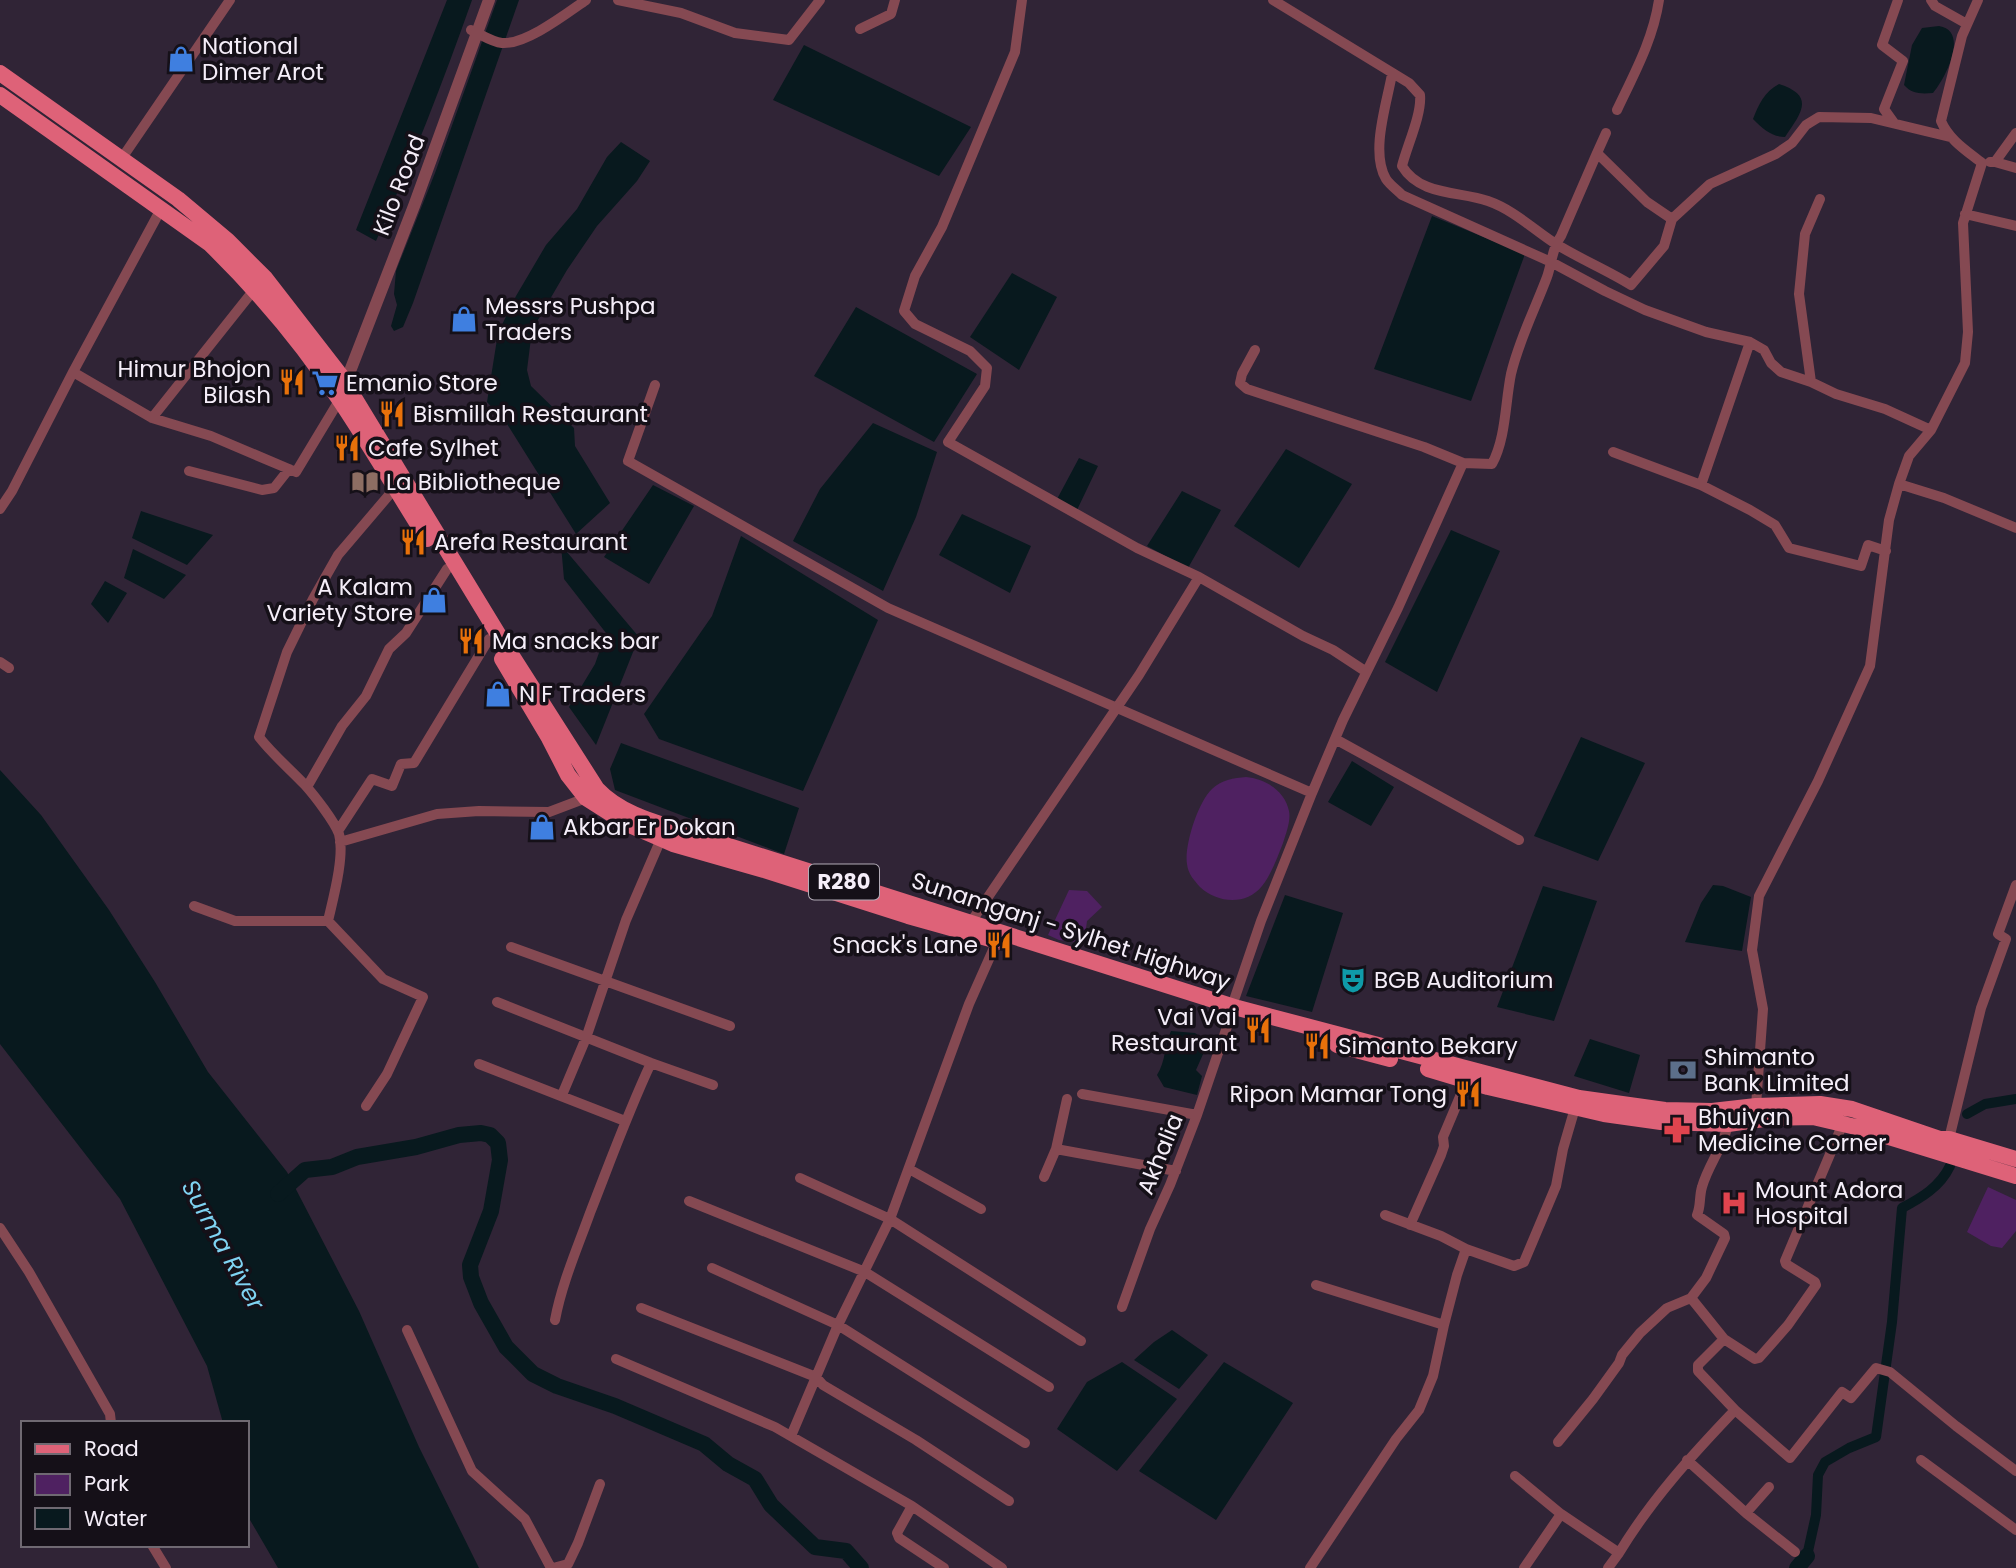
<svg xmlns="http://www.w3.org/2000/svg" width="2016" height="1568" viewBox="0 0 2016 1568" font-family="Poppins,sans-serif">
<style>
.green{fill:#4f2161}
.water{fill:#08191e}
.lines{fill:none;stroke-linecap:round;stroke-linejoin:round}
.canal{stroke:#08191e;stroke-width:10}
.river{stroke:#08191e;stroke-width:16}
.minor{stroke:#854952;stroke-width:10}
.tertiary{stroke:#854952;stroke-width:12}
.primary{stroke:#de6278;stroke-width:16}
.labels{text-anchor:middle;stroke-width:7;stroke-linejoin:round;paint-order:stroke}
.shield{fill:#151018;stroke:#b2abb6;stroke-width:2}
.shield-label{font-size:21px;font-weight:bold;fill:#f5eef9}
.poi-label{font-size:23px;fill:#f5eef9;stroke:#151018;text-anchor:start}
.street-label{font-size:23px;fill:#f5eef9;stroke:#151018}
.water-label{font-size:24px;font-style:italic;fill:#7fd3f2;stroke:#151018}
</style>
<rect width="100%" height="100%" fill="#302436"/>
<path class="green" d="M 1246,777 C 1266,779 1285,791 1289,811 C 1291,821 1286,833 1283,843 C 1278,856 1271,875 1262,886 C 1246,906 1217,903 1200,887 C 1194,880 1188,874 1187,864 C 1184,846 1198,802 1212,789 C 1221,780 1234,778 1246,777 Z
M 1069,890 L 1087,891 L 1102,907 L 1087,921 L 1084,943 L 1059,940 L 1048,935 Z
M 1988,1187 L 2016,1200 L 2016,1231 L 2002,1248 L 1991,1246 L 1967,1232 Z"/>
<path class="water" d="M 447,0 L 472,0 C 443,82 412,162 376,241 L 356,230 Z
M 497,0 L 519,0 L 413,303 L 403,327 L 394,331 L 391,326 L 397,305 L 394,294 L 396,271 L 435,173 Z
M 1939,26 C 1970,31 1945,79 1933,93 C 1921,94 1912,94 1904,85 L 1912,45 L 1922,28 Z
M 804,45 L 971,127 L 939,176 L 773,100 Z
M 1779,84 C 1816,96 1801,113 1785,137 C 1772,137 1763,129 1753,119 C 1759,104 1764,92 1779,84 Z
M 621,142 L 650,161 L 637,181 L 597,226 L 567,270 L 532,330 L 527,370 L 531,386 L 574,428 L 575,446 L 610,503 L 576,534 L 507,424 L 487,402 L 498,333 L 516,296 L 546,245 L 577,209 L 607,157 Z
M 1432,216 L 1525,254 L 1471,401 L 1374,369 Z
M 1012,273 L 1057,297 L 1019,370 L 970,337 Z
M 856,307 L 977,374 L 934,442 L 814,376 Z
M 873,423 L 937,452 L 916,517 L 883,591 L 793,541 L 820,489 Z
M 1286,449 L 1352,484 L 1299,568 L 1234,526 Z
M 1079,458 L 1098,466 L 1077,510 L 1056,501 Z
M 653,485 L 694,506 L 649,584 L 604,557 Z
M 1182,491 L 1221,510 L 1188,568 L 1147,546 Z
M 141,511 L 213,535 L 187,565 L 132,538 Z
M 962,514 L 1031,546 L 1010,593 L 939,555 Z
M 1451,530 L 1500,551 L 1437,692 L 1385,662 Z
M 741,536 L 878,620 L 803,791 L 659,739 L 644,714 L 712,616 Z
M 561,545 L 639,637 L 596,745 L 569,707 L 595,664 L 606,633 L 564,579 Z
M 133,549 L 186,575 L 164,599 L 124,578 Z
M 105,581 L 127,593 L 108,623 L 91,604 Z
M 1581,737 L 1645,763 L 1598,861 L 1534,836 Z
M 621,743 L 799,808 L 784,854 L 615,790 L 610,769 Z
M 1352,761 L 1394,787 L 1371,826 L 1328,802 Z
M 0,770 L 41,815 L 109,910 L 155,982 L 208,1072 L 287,1172 L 359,1311 L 419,1447 L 479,1568 L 278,1568 L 250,1520 L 247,1509 L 247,1423 L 223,1423 L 207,1366 L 120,1199 L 0,1044 Z
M 1713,885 L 1723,886 L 1751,897 L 1742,951 L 1685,942 L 1701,903 Z
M 1543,886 L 1597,901 L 1554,1021 L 1497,1007 Z
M 1285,895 L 1343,913 L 1312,1012 L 1246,996 Z
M 1171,1031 L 1195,1033 L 1208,1043 L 1196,1070 L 1202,1076 L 1197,1095 L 1164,1087 L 1157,1075 C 1166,1061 1164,1046 1171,1031 Z
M 1590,1039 L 1640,1055 L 1629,1093 L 1574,1076 Z
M 1172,1330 L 1208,1355 L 1179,1389 L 1134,1360 L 1154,1342 Z
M 1122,1362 L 1177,1399 L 1117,1471 L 1057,1429 L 1087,1382 Z
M 1224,1362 L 1293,1403 L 1216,1520 L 1139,1471 Z"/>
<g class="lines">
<path class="canal" d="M 1967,1114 L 1985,1104 L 2016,1099
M 1807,1556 L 1816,1515 L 1818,1475 L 1825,1462 L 1849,1448 L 1876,1437 L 1892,1322 L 1902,1208 C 1921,1198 1940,1187 1950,1166"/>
<path class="river" d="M 278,1194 L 305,1170 L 332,1167 L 357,1157 L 416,1147 L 459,1135 L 481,1133 L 490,1135 L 498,1143 L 500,1160 L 491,1211 L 470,1265 L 471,1277 L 481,1303 L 506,1347 L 533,1374 L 557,1386 L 615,1406 L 704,1444 L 728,1464 L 755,1479 L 771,1505 L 815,1547 L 846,1551 L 861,1568
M 1797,1568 L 1807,1556"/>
<path class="minor" d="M 618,0 L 681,13 L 735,33 L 789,40 L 820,0
M 1022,0 L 1015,52 L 942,227 L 915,276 L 904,311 L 915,324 L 970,351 L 987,368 L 985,386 L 948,442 L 1137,548 L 1199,577 L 1303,636 L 1333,650 L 1365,671
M 1273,0 L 1409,83 L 1420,95 C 1422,114 1407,146 1402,166 C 1420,196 1459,191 1488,201 C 1514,210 1534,230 1556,244 C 1580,259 1607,270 1631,285 L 1664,246 L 1672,219 L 1710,184 L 1776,154 L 1792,143 L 1806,125 L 1819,117 L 1871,118 L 1950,137
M 1931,0 L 1935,6 L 1967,24
M 860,29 L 891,14 L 895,0
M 471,30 C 480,34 492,42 502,43 C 526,45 567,13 586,0
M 1392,74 C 1387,103 1370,152 1386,179 C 1390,185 1397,190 1402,195 L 1551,262 L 1605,291 L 1645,310 L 1706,332 L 1750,342 L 1764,350 L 1771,363 L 1781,372 L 1811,382
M 1617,110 C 1634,74 1653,40 1659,0
M 1894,123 L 1884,109 L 1903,61 L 1882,45 L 1898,0
M 1606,133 L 1597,153 L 1647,202 L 1672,219
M 122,158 L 230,0
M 1990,162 L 1995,162 L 2016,168
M 1995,162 L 2016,133
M 1820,199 L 1805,234 L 1799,294 L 1811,382 L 1836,394 L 1885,409 L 1931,430
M 1965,214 L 2016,226
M 1255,350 L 1242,374 L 1240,383 L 1247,389 L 1424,447 L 1463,463
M 73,372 L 152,418 L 211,436 L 296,472 L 340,399
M 655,385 L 628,461 L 888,608 L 1312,793
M 152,418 L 253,291
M 1613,452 L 1701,485 L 1750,510 L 1775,525 L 1789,548 L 1861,566 L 1868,545 L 1886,551
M 189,471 L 262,490 L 274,488 L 289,469
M 1899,484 L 1944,498 L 2016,528
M 1701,485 L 1750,342
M 0,509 L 12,491 L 73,372 L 161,209
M 0,662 L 9,668
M 1337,740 L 1519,840
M 307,787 L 342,726 L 366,696 L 389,649 L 406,633 L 447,569
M 338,831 L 372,779 L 392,786 L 401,764 L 414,763 L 489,639
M 340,842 L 437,814 L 479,811 L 549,812 L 586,798
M 194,906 L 235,921 L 328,921 L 383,979 L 423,997 L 387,1074 L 366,1106
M 328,921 C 333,899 345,856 339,834 C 335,822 314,795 305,785 C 290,769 273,755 259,737 L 287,652 L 313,599 L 338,555 L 395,488
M 971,922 L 1139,675 L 1199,577
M 511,947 L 730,1026
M 497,1002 L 651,1063 L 713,1085
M 1232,1006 L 1261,921 L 1312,793 L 1343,720 L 1398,608 L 1463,463 L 1492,464 C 1506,438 1505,404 1511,374 C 1519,340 1535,309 1547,277 C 1552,263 1552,248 1561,236 L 1597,153
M 479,1064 L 625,1121
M 1082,1094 L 1197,1115
M 562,1095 L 586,1038 L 626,920 L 661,839
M 1756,1106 L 1763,1009 L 1752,950 L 1759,896 L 1818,781 L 1870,666 L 1889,520 L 1899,484 L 1909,456 L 1931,430 L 1965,363 L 1968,332 L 1963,223 L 1982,163 C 1967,151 1949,140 1941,121 L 1962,36 L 1978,0
M 1948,1143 L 1981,1008 L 2006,939 L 1998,934 L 2016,885
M 1056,1149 L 1176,1171
M 909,1169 L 981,1209
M 1044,1177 L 1056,1149 L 1067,1099
M 800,1178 L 890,1219 L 1081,1341
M 689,1201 L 865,1272 L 1049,1387
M 1385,1215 L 1441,1236 L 1466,1249
M 1410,1225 L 1441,1155 L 1444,1146 L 1443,1137 L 1467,1080
M 0,1228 L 29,1272 L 110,1414 L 111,1423
M 712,1268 L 838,1325 L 1025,1443
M 1316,1285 L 1444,1325 L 1457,1275 L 1466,1249 L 1514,1266 L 1524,1262 L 1556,1186 L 1563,1149 L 1575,1108
M 1691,1298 L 1724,1339
M 1122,1307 L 1150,1229 L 1170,1185 L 1197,1115 L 1231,1015
M 641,1308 L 816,1377 L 823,1385 L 916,1440 L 1009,1501
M 555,1320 C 562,1283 577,1249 590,1213 C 610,1162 628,1112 651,1063
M 407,1330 L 472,1471 L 525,1519 L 551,1568
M 616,1359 L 775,1427 L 912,1506 L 1002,1568
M 1735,1410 L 1698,1371 L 1698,1365 L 1724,1339 L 1755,1359 L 1759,1358 L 1788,1325 L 1816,1285 L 1815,1282 L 1786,1264 L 1785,1261 L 1844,1121
M 791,1436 L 838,1325 L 890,1219 L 969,1004 L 997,941
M 1558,1442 L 1593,1399 L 1619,1363 L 1622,1355 L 1640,1333 L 1667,1308 L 1691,1298 L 1706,1278 L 1725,1238 L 1724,1234 L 1697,1215 C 1701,1206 1699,1197 1702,1187 C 1708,1165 1724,1146 1728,1124
M 1687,1460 L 1746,1513 L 1769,1487
M 1921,1460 L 2016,1530
M 1515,1476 L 1561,1514 L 1619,1553 C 1651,1500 1692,1455 1735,1410 L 1790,1458 L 1842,1392 L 1851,1398 L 1876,1368 L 1890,1372 L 1956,1426 L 2016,1471
M 912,1506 L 897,1533 L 899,1538 L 944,1568
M 1746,1513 L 1795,1552
M 152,1545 L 166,1568
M 553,1568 L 568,1564 L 578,1543 L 600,1484
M 1310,1568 L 1396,1439 L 1419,1410 L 1433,1376 L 1444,1325
M 1524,1568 L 1561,1514
M 1608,1568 L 1619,1553"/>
<path class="tertiary" d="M 345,384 L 414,206 L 489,0"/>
<path class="primary" d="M 0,73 L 178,199 L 228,241 L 265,278 L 341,376 L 498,634 L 597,789 C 624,818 667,825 704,838 L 1238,1008 L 1579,1098 L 1665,1110 L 1712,1111 L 1756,1106 L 1820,1104 L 1852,1109 L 1940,1139 L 1949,1139 L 2016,1159
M 0,95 L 210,244 C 258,291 304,345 341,402 C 371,447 398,493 427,539
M 502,659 L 549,738 L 568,775 L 586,798 L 627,824 L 673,844 L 764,870 L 908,916 L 1001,942
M 1337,1045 L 1390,1059
M 1428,1069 L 1488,1087 L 1604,1114 L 1661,1122 L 1728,1124 L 1771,1118 L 1813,1117 L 1860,1128 L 2016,1176"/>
</g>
<defs>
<g id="shop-bare" transform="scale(2.1)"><path d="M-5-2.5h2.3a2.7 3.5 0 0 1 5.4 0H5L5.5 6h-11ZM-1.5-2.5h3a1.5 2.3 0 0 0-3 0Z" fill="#3f7fe0" stroke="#151018" stroke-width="2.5" paint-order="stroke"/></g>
<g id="restaurant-bare" transform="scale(2.1)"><path d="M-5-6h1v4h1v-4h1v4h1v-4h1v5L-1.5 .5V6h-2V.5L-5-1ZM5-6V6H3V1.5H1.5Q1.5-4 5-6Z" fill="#e8710a" stroke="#151018" stroke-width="2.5" paint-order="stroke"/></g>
<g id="supermarket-bare" transform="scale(2.1)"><path d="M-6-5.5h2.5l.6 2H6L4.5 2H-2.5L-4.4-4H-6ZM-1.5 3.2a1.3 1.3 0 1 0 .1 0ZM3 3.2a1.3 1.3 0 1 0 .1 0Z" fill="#3f7fe0" stroke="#151018" stroke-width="2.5" paint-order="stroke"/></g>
<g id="library-bare" transform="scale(2.1)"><path d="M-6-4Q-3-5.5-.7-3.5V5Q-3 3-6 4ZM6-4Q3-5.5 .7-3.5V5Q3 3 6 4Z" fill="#8d6e63" stroke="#151018" stroke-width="2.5" paint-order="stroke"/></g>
<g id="theatre-bare" transform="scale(2.1)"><path d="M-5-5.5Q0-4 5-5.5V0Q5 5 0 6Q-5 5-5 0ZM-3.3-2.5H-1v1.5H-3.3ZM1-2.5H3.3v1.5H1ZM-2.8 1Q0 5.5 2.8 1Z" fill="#0f9aa8" stroke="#151018" stroke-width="2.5" paint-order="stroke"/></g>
<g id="bank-bare" transform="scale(2.1)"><path d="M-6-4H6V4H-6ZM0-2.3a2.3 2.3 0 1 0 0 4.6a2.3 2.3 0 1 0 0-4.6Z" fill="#5c6f8a" stroke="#151018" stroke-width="2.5" paint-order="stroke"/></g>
<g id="pharmacy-bare" transform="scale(2.1)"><path d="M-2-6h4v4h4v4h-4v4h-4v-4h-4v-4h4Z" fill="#e0444e" stroke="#151018" stroke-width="2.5" paint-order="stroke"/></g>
<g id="hospital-bare" transform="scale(2.1)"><path d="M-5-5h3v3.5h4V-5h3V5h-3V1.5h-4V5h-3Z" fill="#e0444e" stroke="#151018" stroke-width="2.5" paint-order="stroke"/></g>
</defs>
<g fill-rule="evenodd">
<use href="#shop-bare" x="181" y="59"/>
<use href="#shop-bare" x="464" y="319"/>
<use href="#restaurant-bare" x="292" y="382"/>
<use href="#supermarket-bare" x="325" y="383"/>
<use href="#restaurant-bare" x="392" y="414"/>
<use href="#restaurant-bare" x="347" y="448"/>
<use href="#library-bare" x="365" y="482"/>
<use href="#restaurant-bare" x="413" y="542"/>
<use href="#shop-bare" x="434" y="600"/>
<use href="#restaurant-bare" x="471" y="641"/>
<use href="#shop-bare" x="498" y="694"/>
<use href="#shop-bare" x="542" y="827"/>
<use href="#restaurant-bare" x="999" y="945"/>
<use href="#theatre-bare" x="1353" y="980"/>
<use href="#restaurant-bare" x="1258" y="1030"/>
<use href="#restaurant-bare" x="1317" y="1046"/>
<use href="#bank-bare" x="1683" y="1070"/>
<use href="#restaurant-bare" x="1468" y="1094"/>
<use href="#pharmacy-bare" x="1677" y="1130"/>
<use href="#hospital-bare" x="1734" y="1203"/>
</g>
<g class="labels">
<rect class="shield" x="809" y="864.5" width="70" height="35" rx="5"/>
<g class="shield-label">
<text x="844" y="889">R280</text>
</g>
<g class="poi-label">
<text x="202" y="54">National<tspan x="202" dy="26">Dimer Arot</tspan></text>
<text x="485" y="314">Messrs Pushpa<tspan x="485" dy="26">Traders</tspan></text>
<text x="271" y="377" text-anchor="end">Himur Bhojon<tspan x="271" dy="26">Bilash</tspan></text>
<text x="346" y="391">Emanio Store</text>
<text x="413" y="422">Bismillah Restaurant</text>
<text x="368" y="456">Cafe Sylhet</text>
<text x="386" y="490">La Bibliotheque</text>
<text x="434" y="550">Arefa Restaurant</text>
<text x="413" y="595" text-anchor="end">A Kalam<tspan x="413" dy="26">Variety Store</tspan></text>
<text x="492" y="649">Ma snacks bar</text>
<text x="519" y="702">N F Traders</text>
<text x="563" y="835">Akbar Er Dokan</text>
<text x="978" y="953" text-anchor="end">Snack's Lane</text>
<text x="1374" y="988">BGB Auditorium</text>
<text x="1237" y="1025" text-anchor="end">Vai Vai<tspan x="1237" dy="26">Restaurant</tspan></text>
<text x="1338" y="1054">Simanto Bekary</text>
<text x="1704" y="1065">Shimanto<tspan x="1704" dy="26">Bank Limited</tspan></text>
<text x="1447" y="1102" text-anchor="end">Ripon Mamar Tong</text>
<text x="1698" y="1125">Bhuiyan<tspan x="1698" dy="26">Medicine Corner</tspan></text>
<text x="1755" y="1198">Mount Adora<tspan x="1755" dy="26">Hospital</tspan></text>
</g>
<g class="street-label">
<text transform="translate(399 185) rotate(-69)" y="8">Kilo Road</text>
<text transform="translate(1071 931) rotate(18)" y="8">Sunamganj - Sylhet Highway</text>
<text transform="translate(1160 1154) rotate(-68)" y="8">Akhalia</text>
</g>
<g class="water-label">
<text transform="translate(223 1245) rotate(61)" y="8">Surma River</text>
</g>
</g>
<rect x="21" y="1421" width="228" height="126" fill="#151018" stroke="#6f6972" stroke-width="2"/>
<rect x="35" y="1444" width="35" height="10" fill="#de6278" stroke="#6f6972" stroke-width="2"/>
<text x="84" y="1456" font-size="21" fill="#f5eef9">Road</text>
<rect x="35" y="1474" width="35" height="21" fill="#4f2161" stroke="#6f6972" stroke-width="2"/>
<text x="84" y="1491" font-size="21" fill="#f5eef9">Park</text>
<rect x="35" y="1508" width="35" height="21" fill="#08191e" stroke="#6f6972" stroke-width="2"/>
<text x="84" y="1526" font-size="21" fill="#f5eef9">Water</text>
</svg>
